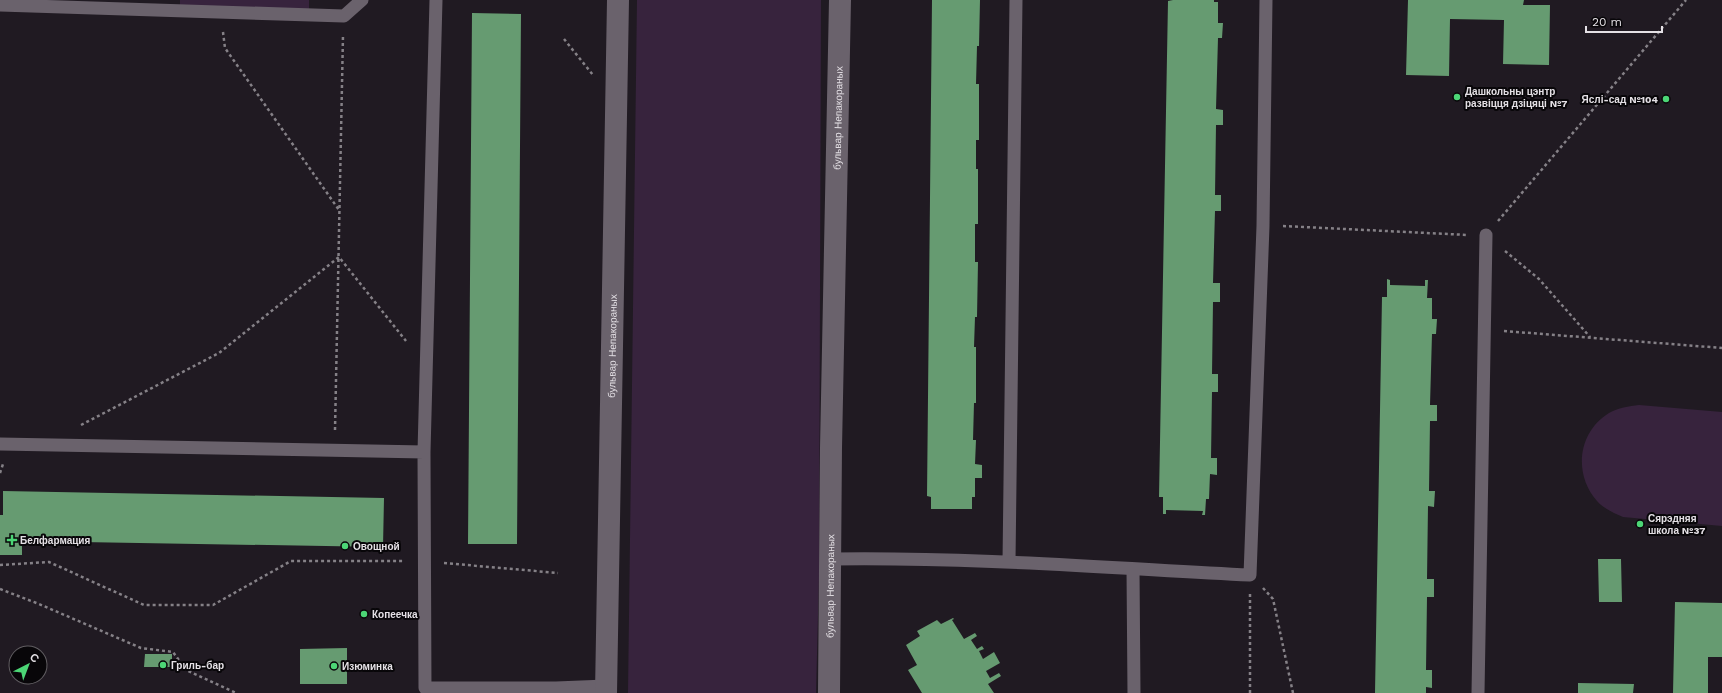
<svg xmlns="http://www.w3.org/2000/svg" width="1722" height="693" viewBox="0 0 1722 693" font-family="'Work Sans',sans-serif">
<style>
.green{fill:#37233d}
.building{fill:#669b71}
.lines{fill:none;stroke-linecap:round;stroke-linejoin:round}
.path{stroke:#858187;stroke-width:2.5;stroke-dasharray:3 3;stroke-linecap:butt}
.lane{stroke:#6a626c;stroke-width:13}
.secondary{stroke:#6a626c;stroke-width:22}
.poi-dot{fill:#4cd676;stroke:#080609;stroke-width:1.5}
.labels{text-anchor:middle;stroke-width:4;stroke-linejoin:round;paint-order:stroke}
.poi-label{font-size:10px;font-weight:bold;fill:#e4e0e5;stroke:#080609;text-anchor:start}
.street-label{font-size:10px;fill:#e4e0e5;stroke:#080609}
</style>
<rect width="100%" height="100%" fill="#201a22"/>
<path class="green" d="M 180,0 L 309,0 L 309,9 L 180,6 Z
M 637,0 L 821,0 L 819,577 L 816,693 L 628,693 Z
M 1639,405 L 1722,412 L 1722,526 L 1623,517 C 1614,513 1604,509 1597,501 C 1573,474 1578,432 1609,413 C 1618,408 1629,406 1639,405 Z"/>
<path class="building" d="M 932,0 L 980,0 L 979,46 L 977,46 L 976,84 L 979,84 L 979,140 L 976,140 L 976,169 L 978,169 L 978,224 L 975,224 L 975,262 L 978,262 L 977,317 L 975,317 L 974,347 L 976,347 L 976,403 L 974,403 L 973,440 L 976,440 L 975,464 L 982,465 L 982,478 L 975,478 L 975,497 L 972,497 L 972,509 L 931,509 L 931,497 L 927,496 Z
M 1173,0 L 1214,0 L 1214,2 L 1218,2 L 1218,23 L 1223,23 L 1222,38 L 1218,38 L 1216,109 L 1223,110 L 1223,125 L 1216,125 L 1215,195 L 1221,195 L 1221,211 L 1215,211 L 1213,283 L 1220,283 L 1220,302 L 1213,302 L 1212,374 L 1218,374 L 1218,392 L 1212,392 L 1211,458 L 1217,458 L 1217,475 L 1210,474 L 1209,499 L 1206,499 L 1205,515 L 1202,515 L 1203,511 L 1166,510 L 1166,514 L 1163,514 L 1163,497 L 1159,497 L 1168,1 Z
M 1408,0 L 1524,0 L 1523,5 L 1550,5 L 1549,65 L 1503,64 L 1504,20 L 1450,19 L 1449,76 L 1406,75 Z
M 472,13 L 521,14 L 517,544 L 468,544 Z
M 1387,279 L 1390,280 L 1390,285 L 1425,286 L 1425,280 L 1428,280 L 1427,298 L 1432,298 L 1432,319 L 1437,319 L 1436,334 L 1432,334 L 1430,405 L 1437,405 L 1437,421 L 1430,421 L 1429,491 L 1435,491 L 1434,507 L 1428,506 L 1427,579 L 1434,579 L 1434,597 L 1427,597 L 1426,670 L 1432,670 L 1432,688 L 1426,687 L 1426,693 L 1375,693 L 1382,297 L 1387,297 Z
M 3,491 L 384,498 L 383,547 L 22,541 L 22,555 L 0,555 L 0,515 L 3,515 Z
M 1598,559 L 1621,559 L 1622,602 L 1599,602 Z
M 1675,602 L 1722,603 L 1722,657 L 1708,657 L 1708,693 L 1673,693 Z
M 953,618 L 954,619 L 952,620 L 964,639 L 975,633 L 977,636 L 971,640 L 977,649 L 982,646 L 984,649 L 979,651 L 983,659 L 994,652 L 1000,663 L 986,671 L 990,678 L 999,673 L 1001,676 L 988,684 L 994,693 L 922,693 L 908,670 L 917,665 L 906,645 L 920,636 L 917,631 L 937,620 L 941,624 Z
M 347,648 L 347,684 L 300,684 L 300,649 Z
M 145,654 L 172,654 L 172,667 L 144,667 Z
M 1578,683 L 1634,684 L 1633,693 L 1578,693 Z"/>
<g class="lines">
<path class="path" d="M 223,32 L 225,48 L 339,210
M 564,39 L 593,75
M 1498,221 L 1686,0
M 1283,226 L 1468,235
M 1505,251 L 1539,279 L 1590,337
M 1504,331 L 1722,348
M 81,425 L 219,353 L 339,257 L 406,341
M 335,430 L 343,35
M 0,473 L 3,464
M 444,563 L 558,573
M 0,565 L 49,562 L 144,605 L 213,605 L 291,561 L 405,561
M 1263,588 L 1273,599 L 1293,693
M 0,589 L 39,604 L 141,648 L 173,652 L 186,670 L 236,693
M 1250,693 L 1250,594"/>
<path class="lane" d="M 436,0 L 424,452 L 425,688 L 556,688 L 606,686
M 0,5 L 344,16 L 362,0
M 0,444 L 424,452
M 831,559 C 971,557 1111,568 1250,575 L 1263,226 L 1266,0
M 1009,562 L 1016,0
M 1133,569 L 1134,693
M 1478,693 L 1486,235"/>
<g class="secondary">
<path id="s1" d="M 606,693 L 618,0"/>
<path id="s2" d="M 829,693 L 831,448 L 840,0"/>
</g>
</g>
<g class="poi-dot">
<circle cx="1457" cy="97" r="4"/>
<circle cx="1666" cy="99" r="4"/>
<circle cx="1640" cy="524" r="4"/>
<path d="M10 534h4v4h4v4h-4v4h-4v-4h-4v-4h4z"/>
<circle cx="345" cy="546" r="4"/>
<circle cx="364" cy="614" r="4"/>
<circle cx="163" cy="665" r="4"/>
<circle cx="334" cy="666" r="4"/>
</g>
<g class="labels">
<g class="poi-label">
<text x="1465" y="95">Дашкольны цэнтр<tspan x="1465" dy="12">развіцця дзіцяці №7</tspan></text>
<text x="1658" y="103" text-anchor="end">Яслі-сад №104</text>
<text x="1648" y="522">Сярэдняя<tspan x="1648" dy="12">школа №37</tspan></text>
<text x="20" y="544">Белфармация</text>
<text x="353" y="550">Овощной</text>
<text x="372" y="618">Копеечка</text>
<text x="171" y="669">Гриль-бар</text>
<text x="342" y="670">Изюминка</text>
</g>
<g class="street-label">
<text dy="4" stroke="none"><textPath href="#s2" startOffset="575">бульвар Непакораных</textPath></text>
<text dy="4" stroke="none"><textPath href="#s1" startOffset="347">бульвар Непакораных</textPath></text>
<text dy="4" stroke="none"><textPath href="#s2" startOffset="107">бульвар Непакораных</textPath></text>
</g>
</g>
<g transform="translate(28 665) rotate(42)"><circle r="19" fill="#080609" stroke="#605d61"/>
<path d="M0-3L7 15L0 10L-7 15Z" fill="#4cd676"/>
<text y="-6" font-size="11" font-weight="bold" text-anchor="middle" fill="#e4e0e5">С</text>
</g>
<path d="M1586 26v6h76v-6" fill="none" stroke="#e4e0e5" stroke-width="2"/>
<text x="1592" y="26" font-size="12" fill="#e4e0e5" stroke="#080609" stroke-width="3" paint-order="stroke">20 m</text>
</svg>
